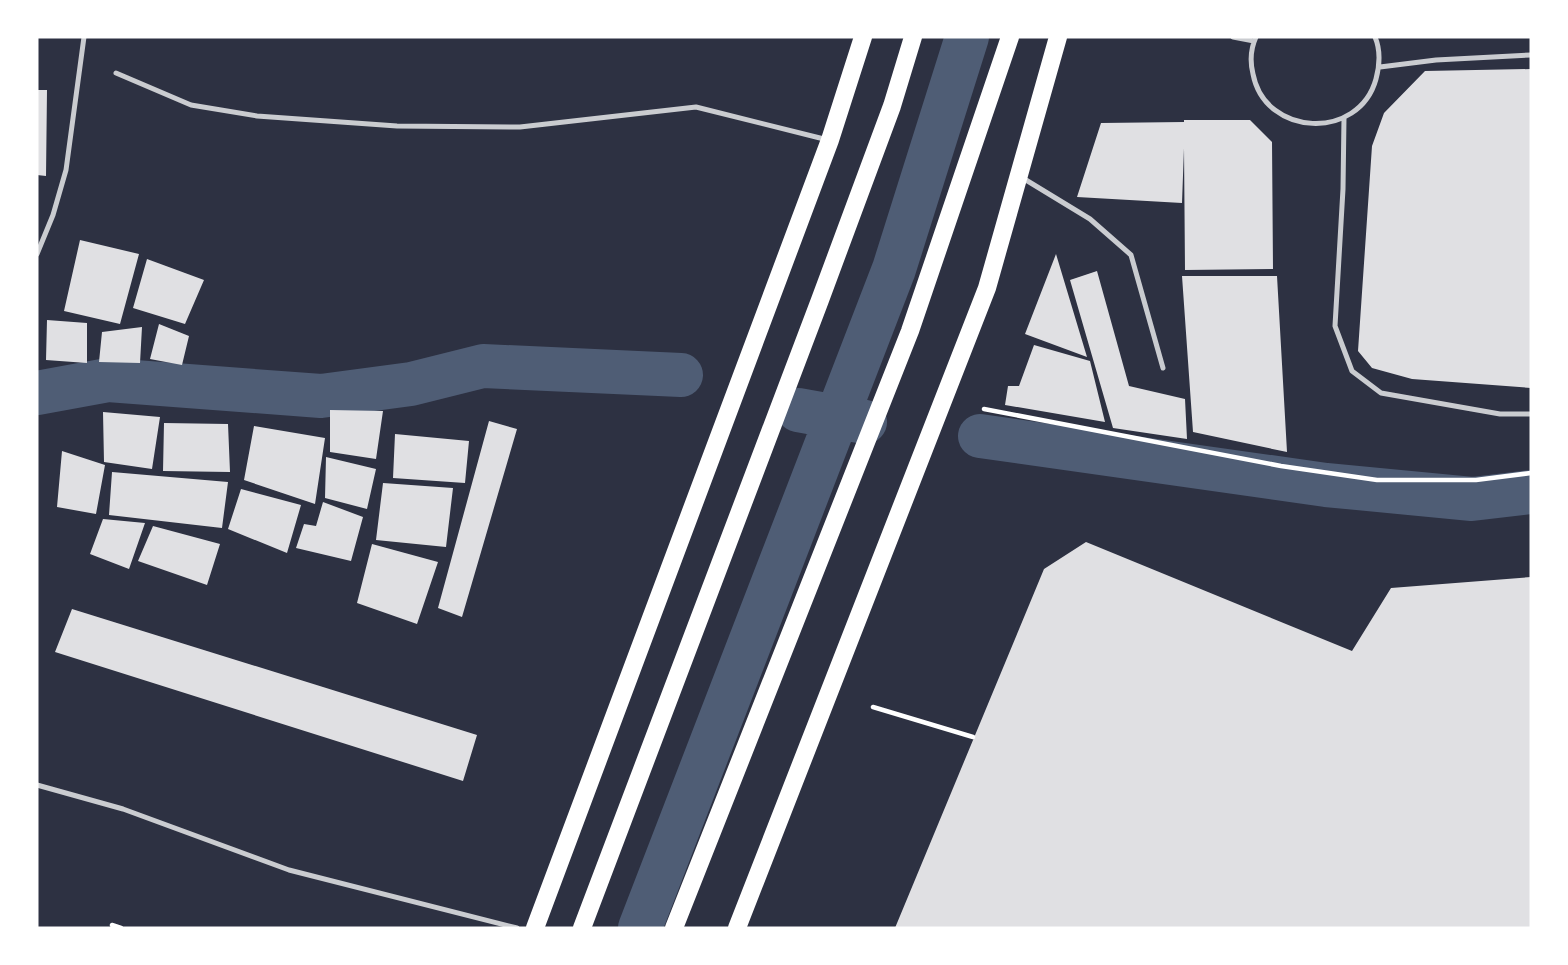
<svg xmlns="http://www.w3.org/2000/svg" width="1568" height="965" viewBox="0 0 1568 965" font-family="'Nunito Sans',sans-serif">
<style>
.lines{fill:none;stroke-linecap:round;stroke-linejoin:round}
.canal{stroke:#4f5d75;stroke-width:44}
.building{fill:#e0e0e3}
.path{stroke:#fff;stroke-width:4.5}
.service{stroke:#caccd0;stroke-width:5}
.primary{stroke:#fff;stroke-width:18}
</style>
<rect width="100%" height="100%" fill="#2d3142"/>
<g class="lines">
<path class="canal" d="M 37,393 L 108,380 L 321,396 L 411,384 L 483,366 L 681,375
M 798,410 L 865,422
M 980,436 L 1326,485 L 1472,499 L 1531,492
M 640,928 L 894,269 L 967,37"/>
</g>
<path class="building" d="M 1531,69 L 1531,388 L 1412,379 L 1372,368 L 1358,351 L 1372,146 L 1384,113 L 1425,71 Z
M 37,90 L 47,90 L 46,176 L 37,175 Z
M 1184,120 L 1250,120 L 1272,142 L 1273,269 L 1185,270 L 1184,148 L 1182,203 L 1077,197 L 1101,123 L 1184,122 Z
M 80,240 L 139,254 L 120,324 L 64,311 Z
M 1056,254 L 1087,357 L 1025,334 Z
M 147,259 L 204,280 L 185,324 L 133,308 Z
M 1097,271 L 1129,386 L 1185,399 L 1187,439 L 1113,428 L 1070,280 Z
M 1182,276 L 1277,276 L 1287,452 L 1193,432 Z
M 47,320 L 87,323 L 87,363 L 46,360 Z
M 159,324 L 189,336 L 182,365 L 150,359 Z
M 142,327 L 140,363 L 99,362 L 102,332 Z
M 1034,345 L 1090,361 L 1105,422 L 1005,405 L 1008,386 L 1019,386 Z
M 330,410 L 383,411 L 376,459 L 330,452 Z
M 103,412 L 160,417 L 152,469 L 104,462 Z
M 489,421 L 517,429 L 462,617 L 438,608 Z
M 164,423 L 228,424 L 230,472 L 163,471 Z
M 254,426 L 325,438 L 315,504 L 244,480 Z
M 395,434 L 469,441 L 465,483 L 393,478 Z
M 62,451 L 105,465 L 96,514 L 57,507 Z
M 326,457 L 376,469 L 367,509 L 325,498 Z
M 112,472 L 228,482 L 222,528 L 109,515 Z
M 383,483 L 453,488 L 446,547 L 376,540 Z
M 241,489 L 301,505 L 287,553 L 228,529 Z
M 323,502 L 363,517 L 351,561 L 296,548 L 304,524 L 316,526 Z
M 103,519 L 145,523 L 129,569 L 90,554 Z
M 153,526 L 220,544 L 207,585 L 138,561 Z
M 1086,542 L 1352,651 L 1391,588 L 1531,577 L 1531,928 L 895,928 L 1044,569 Z
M 372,544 L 438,562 L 417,624 L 357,603 Z
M 72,609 L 477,735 L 463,781 L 55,652 Z"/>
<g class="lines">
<path class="path" d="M 984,409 L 1281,466 L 1377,480 L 1476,480 L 1531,473
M 873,707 L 973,737
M 112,925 L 121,928"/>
<path class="service" d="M 1233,37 L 1254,41
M 1256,37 C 1251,48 1250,62 1253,74 C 1265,137 1359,141 1376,79 C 1380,64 1381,51 1375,37
M 1380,67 L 1436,60 L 1531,55
M 116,73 L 191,105 L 257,116 L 397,126 L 520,127 L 696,107 L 828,140
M 1344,118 L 1343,189 L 1335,326 L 1352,371 L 1381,393 L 1500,414 L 1531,414
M 1021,177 L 1090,219 L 1131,255 L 1163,368
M 37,254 L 53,215 L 66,170 L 84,37
M 37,785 L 123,809 L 289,870 L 517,928"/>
<path class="primary" d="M 535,928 L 830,140 L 863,37
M 582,928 L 820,300 L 892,106 L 913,37
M 674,928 L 910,331 L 1010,37
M 737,928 L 987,288 L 1058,37"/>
</g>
<rect width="1568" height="965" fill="none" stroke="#ffffff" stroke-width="77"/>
</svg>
